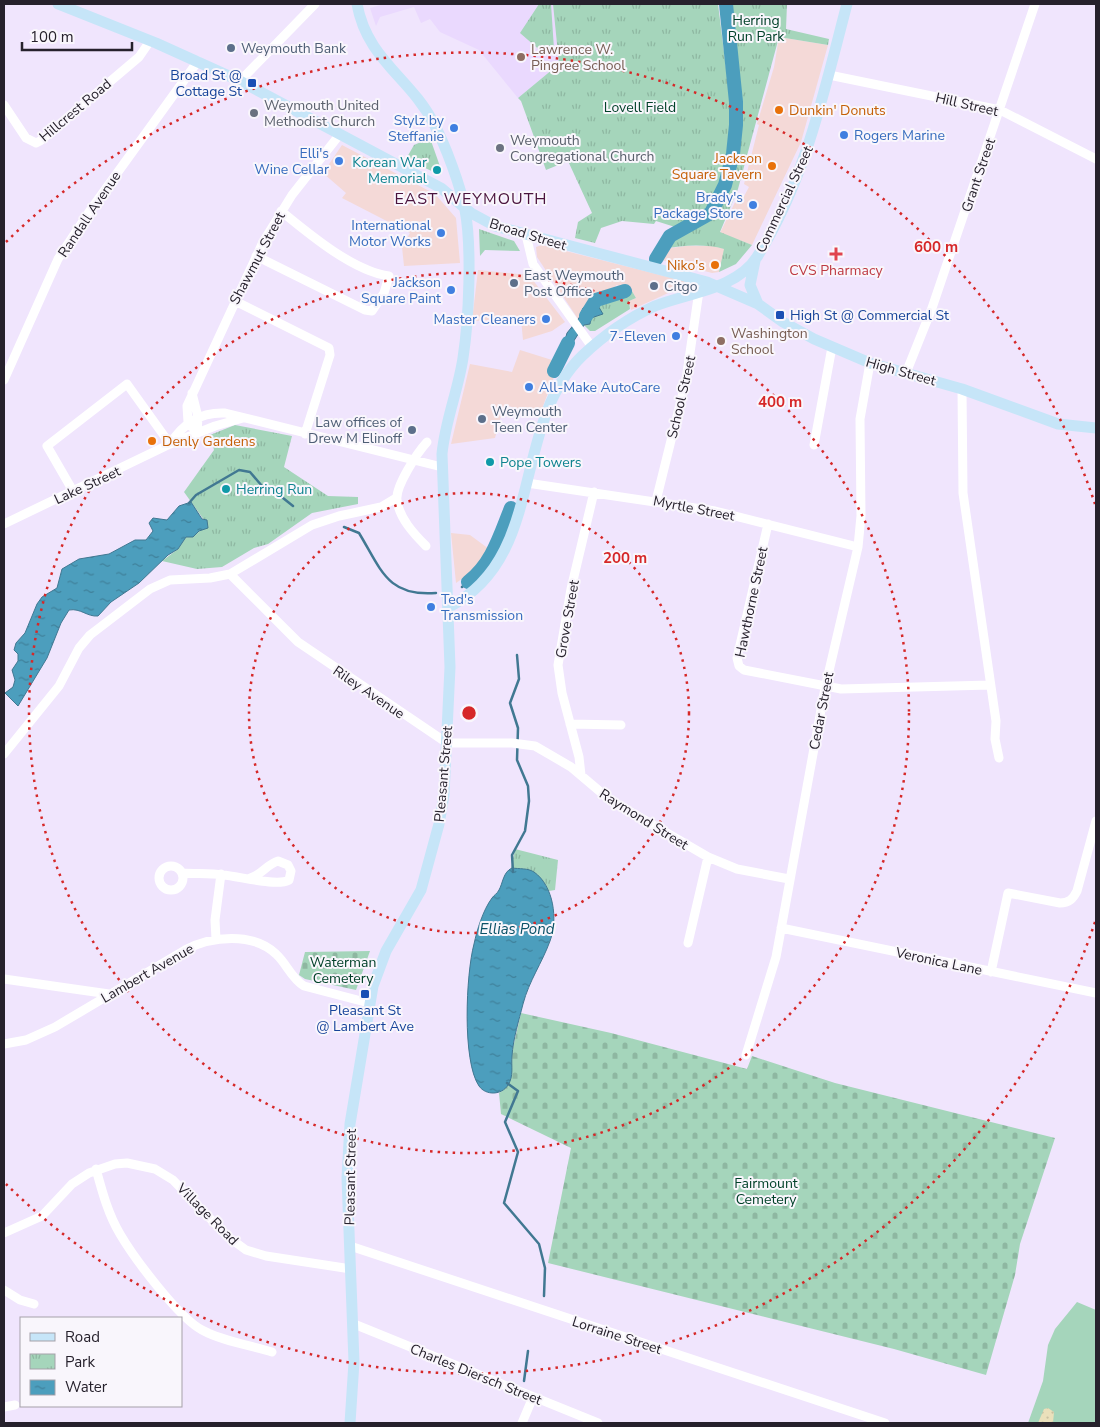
<svg xmlns="http://www.w3.org/2000/svg" width="1100" height="1427" viewBox="0 0 1100 1427" font-family="'Nunito Sans',sans-serif">
<style>
.commercial{fill:#f4d9d7}
.built{fill:#ead9fe}
.green{fill:#a5d5bb}
.sand{fill:url(#sand-dots)}
.cemetery{fill:url(#cemetery-stones)}
.park{fill:url(#park-tufts)}
.water{fill:url(#water-ripples);stroke:#417892}
.lines{fill:none;stroke-linecap:round;stroke-linejoin:round}
.stream{stroke:#417892;stroke-width:2.5}
.river{stroke:#4c9ebd;stroke-width:14}
.minor{stroke:#fff;stroke-width:9}
.major{stroke:#c6e5f8;stroke-width:11}
.ring{fill:none;stroke:#d62828;stroke-width:2.5;stroke-dasharray:2.5 5}
.service-dot{fill:#5c6f8a;stroke:#f9f6fc;stroke-width:2}
.education-dot{fill:#8d6e63;stroke:#f9f6fc;stroke-width:2}
.transit-dot{fill:#1a4fb4;stroke:#f9f6fc;stroke-width:2}
.food-dot{fill:#e8710a;stroke:#f9f6fc;stroke-width:2}
.worship-dot{fill:#6b7280;stroke:#f9f6fc;stroke-width:2}
.shop-dot{fill:#3f7fe0;stroke:#f9f6fc;stroke-width:2}
.culture-dot{fill:#0f9aa8;stroke:#f9f6fc;stroke-width:2}
.health-dot{fill:#e0444e;stroke:#f9f6fc;stroke-width:2}
.labels{text-anchor:middle;stroke-width:4;stroke-linejoin:round;paint-order:stroke}
.park-label{font-size:14px;fill:#014129;stroke:#f9f6fc}
.service-label{font-size:14px;fill:#4e5e75;stroke:#f9f6fc;text-anchor:start}
.education-label{font-size:14px;fill:#785e54;stroke:#f9f6fc;text-anchor:start}
.transit-label{font-size:14px;fill:#164399;stroke:#f9f6fc;text-anchor:end}
.street-label{font-size:14px;fill:#26212c;stroke:#f9f6fc}
.worship-label{font-size:14px;fill:#5b616d;stroke:#f9f6fc;text-anchor:start}
.food-label{font-size:14px;fill:#c56008;stroke:#f9f6fc;text-anchor:start}
.shop-label{font-size:14px;fill:#366cbe;stroke:#f9f6fc;text-anchor:end}
.culture-label{font-size:14px;fill:#0d838f;stroke:#f9f6fc;text-anchor:start}
.health-label{font-size:14px;fill:#be3a42;stroke:#f9f6fc}
.water-label{font-size:15px;font-style:italic;fill:#0a5167;stroke:#f9f6fc}
.quarter-label{font-size:16px;letter-spacing:1px;fill:#4a133d;stroke:#f9f6fc}
.centre{fill:#d62828;stroke:#f9f6fc;stroke-width:2.5}
.ring-label{font-size:15px;text-anchor:middle;font-weight:bold;fill:#d62828;stroke:#f9f6fc;stroke-width:4;stroke-linejoin:round;paint-order:stroke}
</style>
<defs>
<pattern id="sand-dots" width="8" height="8" patternUnits="userSpaceOnUse" patternTransform="scale(1.25)"><rect width="8" height="8" fill="#eae0bb"/><path d="M2 2h.1M6 6h.1" fill="none" stroke="#c9c0a1" stroke-width="1.8" stroke-linecap="round"/></pattern>
<pattern id="cemetery-stones" width="16" height="16" patternUnits="userSpaceOnUse" patternTransform="scale(1.25)"><rect width="16" height="16" fill="#a5d5bb"/><path d="M2 7V4a2 2 0 0 1 4 0v3zM10 15v-3a2 2 0 0 1 4 0v3z" fill="#8eb7a1"/></pattern>
<pattern id="park-tufts" width="24" height="20" patternUnits="userSpaceOnUse" patternTransform="scale(1.25)"><rect width="24" height="20" fill="#a5d5bb"/><path d="M3 7l-1-3M5 7V3M7 7l1-3M15 17l-1-3M17 17v-4M19 17l1-3" fill="none" stroke="#8eb7a1"/></pattern>
<pattern id="water-ripples" width="26" height="14" patternUnits="userSpaceOnUse" patternTransform="scale(1.25)"><rect width="26" height="14" fill="#4c9ebd"/><path d="M2 4q2-2 4 0t4 0M15 11q2-2 4 0t4 0" fill="none" stroke="#3f809a"/></pattern>
</defs>
<rect width="100%" height="100%" fill="#f0e5fd"/>
<path class="commercial" d="M 779,37 L 828,45 L 801,142 L 752,245 L 720,233 L 737,198 L 742,200 L 749,187 L 744,184 L 759,125 L 757,124 L 774,67 Z
M 342,145 L 435,194 L 456,218 L 460,263 L 404,266 L 402,247 L 410,233 L 342,198 L 346,193 L 323,173 Z
M 542,245 L 688,282 L 688,284 L 631,310 L 629,301 L 636,298 L 631,289 L 616,285 L 614,290 L 590,299 L 578,319 L 537,257 L 536,247 Z
M 686,246 L 714,246 L 725,249 L 719,272 L 712,273 L 658,259 L 664,249 Z
M 478,270 L 529,275 L 565,322 L 552,331 L 523,340 L 521,319 L 472,321 Z
M 520,350 L 552,360 L 552,370 L 556,372 L 540,414 L 504,405 L 495,438 L 451,444 L 470,364 L 512,372 Z
M 451,533 L 470,535 L 489,549 L 476,569 L 456,583 Z"/>
<path class="built" d="M 384,4 L 553,4 L 559,64 L 518,98 L 479,50 L 440,32 L 430,19 L 421,23 L 414,7 L 380,17 L 376,26 L 370,8 Z"/>
<path class="green" d="M 1077,1302 L 1096,1310 L 1096,1423 L 1028,1423 L 1043,1381 L 1048,1345 L 1055,1329 Z"/>
<path class="sand" d="M 1048,1408 L 1054,1412 L 1053,1423 L 1038,1423 L 1044,1409 Z"/>
<path class="cemetery" d="M 370,951 L 356,990 L 305,979 L 299,975 L 305,952 Z
M 521,1013 L 611,1033 L 747,1069 L 752,1056 L 835,1083 L 1055,1138 L 1020,1244 L 1015,1275 L 986,1375 L 894,1349 L 548,1263 L 571,1148 L 501,1114 L 499,1093 C 514,1085 510,1065 512,1052 C 515,1039 518,1026 521,1013 Z"/>
<path class="park" d="M 539,4 L 551,4 L 554,49 L 551,53 L 543,53 L 520,33 Z
M 553,4 L 718,4 L 734,132 L 730,158 L 719,194 L 712,208 L 682,225 L 675,227 L 656,221 L 654,224 L 622,221 L 601,228 L 595,243 L 575,238 L 578,222 L 592,213 L 568,161 L 546,170 L 521,101 L 518,98 L 559,64 Z
M 729,4 L 787,4 L 786,29 L 829,39 L 828,45 L 779,37 L 738,189 L 720,232 L 752,245 L 736,264 L 719,272 L 724,249 C 706,244 683,245 664,249 L 670,239 L 706,218 L 709,222 L 727,187 L 742,123 Z
M 430,138 L 442,172 L 440,175 L 406,159 L 414,145 Z
M 479,229 L 514,241 L 520,251 L 485,250 L 480,256 Z
M 632,291 L 636,298 L 629,301 L 630,309 L 595,331 L 590,331 L 584,325 L 587,325 L 597,303 Z
M 235,425 L 292,436 L 284,467 L 328,496 L 358,497 L 358,504 L 312,513 L 268,544 L 254,548 L 222,567 L 197,569 L 162,561 L 178,549 L 186,537 L 193,537 L 202,529 L 204,520 L 184,492 L 214,450 L 210,435 Z
M 515,849 L 558,860 L 555,890 L 549,891 C 542,875 527,868 511,869 Z"/>
<path class="water" d="M 594,299 L 603,314 L 591,318 L 590,324 L 584,325 L 568,350 L 560,358 L 567,333 L 579,318 L 583,308 Z
M 191,502 L 202,519 L 207,520 L 208,528 L 199,531 L 193,537 L 186,537 L 178,549 L 168,555 L 139,583 L 111,602 L 98,616 C 87,617 81,608 69,610 L 61,623 L 47,658 L 18,706 L 5,693 L 13,687 L 15,680 L 12,670 L 18,661 L 18,654 L 14,650 L 16,643 L 25,633 L 37,604 L 42,597 L 57,588 L 62,569 L 79,559 L 109,554 L 135,540 L 146,540 L 153,531 L 149,523 L 153,518 L 167,520 L 179,506 Z
M 512,868 C 519,869 528,868 534,872 C 554,886 558,920 550,941 C 542,963 529,981 523,1004 C 519,1020 513,1039 512,1056 C 511,1066 514,1076 508,1085 C 502,1095 486,1096 479,1086 C 462,1061 466,974 474,944 C 477,930 483,910 492,898 C 494,895 497,894 499,890 C 503,883 503,872 512,868 Z"/>
<g class="lines">
<path class="stream" d="M 189,503 L 196,495 L 239,470 L 250,472 L 262,486 L 273,490 L 293,506
M 344,527 L 359,533 C 381,569 387,597 436,593
M 462,587 L 468,582 L 470,584
M 513,872 L 512,855 L 525,831 L 529,801 L 528,786 L 517,760 L 518,728 L 510,703 L 519,679 L 517,655
M 507,1083 L 518,1091 L 505,1122 L 518,1152 L 504,1203 L 539,1244 L 545,1268 L 544,1296
M 524,1381 L 528,1351"/>
<path class="river" d="M 656,259 L 670,236 L 711,213 L 725,185 L 733,154 L 736,125 L 736,102 L 726,4
M 586,316 L 596,300 L 625,291
M 554,371 L 568,343
M 468,582 C 492,564 500,535 511,508"/>
<path class="minor" d="M 829,75 L 1000,110 L 1096,159
M 240,81 L 315,4
M 4,105 L 26,138 L 36,143 L 40,141 L 139,57 L 150,41
M 526,235 L 533,264 L 592,347
M 256,256 L 365,310 L 372,311 L 384,293 L 389,276 C 353,271 309,234 281,211
M 235,301 L 329,348 L 330,355 L 305,434
M 906,373 L 932,308 L 1035,4
M 4,380 L 58,259 L 89,212 L 198,61
M 962,389 L 963,493 L 996,721 L 995,739 L 999,758
M 192,393 L 198,417 L 197,433
M 197,433 L 188,422 L 187,406 L 263,242 L 292,195 L 340,134
M 170,444 C 183,424 199,412 225,413 L 442,467
M 814,445 L 832,347
M 527,483 L 715,511 L 858,547
M 73,491 L 47,446 L 127,384 L 170,444
M 656,501 L 686,380 L 699,291
M 4,524 L 170,444 L 215,426 L 243,418
M 768,524 L 737,658 L 739,666 L 744,670 L 841,689 L 990,685
M 426,546 C 414,534 399,518 397,500 C 395,487 417,453 427,442
M 230,574 L 298,642 L 447,743 L 512,743 L 535,746 L 571,767 L 610,800 L 708,857 L 737,869 L 789,879
M 570,724 L 621,725
M 4,754 L 59,686 L 79,648 L 90,635 L 150,589 L 170,580 L 210,578 L 230,574 L 312,525 L 339,516 L 381,507 L 396,498
M 581,775 L 579,757 L 562,693 L 558,665 L 571,589 L 594,492
M159 878a12 12 0 1 1 24 0a12 12 0 1 1-24 0Z
M 183,873 C 196,874 210,873 223,875 C 238,876 277,887 289,880 L 291,871 L 288,865 L 278,861 C 267,864 262,875 250,878
M 781,928 L 1096,993
M 216,939 L 215,920 L 221,874
M 688,943 L 708,857
M 991,972 L 1008,893 L 1060,903 C 1069,903 1073,899 1077,891 L 1096,821
M 4,979 L 109,994
M 4,1044 L 26,1040 L 55,1027 L 185,950 C 211,936 253,932 276,954 C 287,964 291,978 304,986 L 369,1003
M 746,1055 L 776,957 L 825,688 L 858,547 L 861,516 L 860,419 L 870,363
M 96,1169 C 102,1191 108,1214 120,1234 C 134,1258 179,1318 202,1330 C 222,1341 249,1345 272,1352
M 4,1233 L 42,1216 L 72,1184 L 89,1173 L 115,1164 L 127,1163 L 155,1169 L 173,1180 L 227,1236 L 246,1250 L 266,1256 L 351,1269
M 350,1246 L 885,1423
M 4,1290 L 20,1300 L 34,1304
M 354,1324 L 598,1423
M 4,1407 L 15,1405
M 522,1423 L 533,1397"/>
<path class="major" d="M 58,4 L 156,43 L 240,81 L 441,188 L 471,213 L 495,226 L 707,282 L 758,304 L 783,322 L 814,339 L 870,363 L 962,389 L 1058,424 L 1096,428
M 755,261 L 750,285 L 758,304
M 449,607 C 547,557 510,426 582,356 C 603,336 628,318 655,306 C 687,293 737,289 757,257 C 806,179 824,91 847,4
M 350,1423 L 354,1362 L 347,1178 L 350,1124 L 373,986 L 386,951 L 421,890 L 439,824 L 444,795 L 450,667 L 442,454 C 445,421 458,391 463,358 C 469,319 472,247 465,210 C 461,187 445,144 434,124 C 411,78 367,60 357,4"/>
</g>
<g class="ring">
<circle cx="469" cy="713" r="220"/>
<circle cx="469" cy="713" r="440"/>
<path d="M1095 922A660 660 0 0 1 6 1184M6 242A660 660 0 0 1 1095 504"/>
</g>
<g class="service-dot">
<circle cx="231" cy="48" r="5"/>
<circle cx="514" cy="283" r="5"/>
<circle cx="654" cy="286" r="5"/>
<circle cx="482" cy="419" r="5"/>
<circle cx="412" cy="430" r="5"/>
</g>
<g class="education-dot">
<circle cx="521" cy="57" r="5"/>
<circle cx="721" cy="341" r="5"/>
</g>
<g class="transit-dot">
<rect x="247" y="78" width="10" height="10" rx="2.5"/>
<rect x="775" y="310" width="10" height="10" rx="2.5"/>
<rect x="360" y="989" width="10" height="10" rx="2.5"/>
</g>
<g class="food-dot">
<circle cx="779" cy="110" r="5"/>
<circle cx="772" cy="166" r="5"/>
<circle cx="715" cy="265" r="5"/>
<circle cx="152" cy="441" r="5"/>
</g>
<g class="worship-dot">
<circle cx="254" cy="113" r="5"/>
<circle cx="500" cy="148" r="5"/>
</g>
<g class="shop-dot">
<circle cx="454" cy="128" r="5"/>
<circle cx="844" cy="135" r="5"/>
<circle cx="339" cy="161" r="5"/>
<circle cx="753" cy="205" r="5"/>
<circle cx="441" cy="233" r="5"/>
<circle cx="451" cy="290" r="5"/>
<circle cx="546" cy="319" r="5"/>
<circle cx="676" cy="336" r="5"/>
<circle cx="529" cy="387" r="5"/>
<circle cx="431" cy="607" r="5"/>
</g>
<g class="culture-dot">
<circle cx="437" cy="170" r="5"/>
<circle cx="490" cy="462" r="5"/>
<circle cx="226" cy="489" r="5"/>
</g>
<path class="health-dot" d="M833.5 246.5h5v5h5v5h-5v5h-5v-5h-5v-5h5z"/>
<g class="labels">
<g class="park-label">
<text x="756" y="25">Herring<tspan x="756" dy="16">Run Park</tspan></text>
<text x="640" y="112">Lovell Field</text>
<text x="343" y="967">Waterman<tspan x="343" dy="16">Cemetery</tspan></text>
<text x="766" y="1188">Fairmount<tspan x="766" dy="16">Cemetery</tspan></text>
</g>
<g class="service-label">
<text x="241" y="53">Weymouth Bank</text>
<text x="524" y="280">East Weymouth<tspan x="524" dy="16">Post Office</tspan></text>
<text x="664" y="291">Citgo</text>
<text x="492" y="416">Weymouth<tspan x="492" dy="16">Teen Center</tspan></text>
<text x="402" y="427" text-anchor="end">Law offices of<tspan x="402" dy="16">Drew M Elinoff</tspan></text>
</g>
<g class="education-label">
<text x="531" y="54">Lawrence W.<tspan x="531" dy="16">Pingree School</tspan></text>
<text x="731" y="338">Washington<tspan x="731" dy="16">School</tspan></text>
</g>
<g class="transit-label">
<text x="242" y="80">Broad St @<tspan x="242" dy="16">Cottage St</tspan></text>
<text x="790" y="320" text-anchor="start">High St @ Commercial St</text>
<text x="365" y="1015" text-anchor="middle">Pleasant St<tspan x="365" dy="16">@ Lambert Ave</tspan></text>
</g>
<g class="street-label">
<text transform="translate(967 104) rotate(13)" y="5">Hill Street</text>
<text transform="translate(75 110) rotate(-40)" y="5">Hillcrest Road</text>
<text transform="translate(978 175) rotate(-71)" y="5">Grant Street</text>
<text transform="translate(784 199) rotate(-65)" y="5">Commercial Street</text>
<text transform="translate(89 214) rotate(-56)" y="5">Randall Avenue</text>
<text transform="translate(528 234) rotate(17)" y="5">Broad Street</text>
<text transform="translate(257 258) rotate(-62)" y="5">Shawmut Street</text>
<text transform="translate(901 371) rotate(16)" y="5">High Street</text>
<text transform="translate(681 397) rotate(-77)" y="5">School Street</text>
<text transform="translate(87 485) rotate(-25)" y="5">Lake Street</text>
<text transform="translate(694 508) rotate(11)" y="5">Myrtle Street</text>
<text transform="translate(751 602) rotate(-78)" y="5">Hawthorne Street</text>
<text transform="translate(567 619) rotate(-80)" y="5">Grove Street</text>
<text transform="translate(369 692) rotate(34)" y="5">Riley Avenue</text>
<text transform="translate(821 711) rotate(-79)" y="5">Cedar Street</text>
<text transform="translate(443 774) rotate(-85)" y="5">Pleasant Street</text>
<text transform="translate(644 819) rotate(32)" y="5">Raymond Street</text>
<text transform="translate(939 961) rotate(12)" y="5">Veronica Lane</text>
<text transform="translate(147 973) rotate(-30)" y="5">Lambert Avenue</text>
<text transform="translate(350 1177) rotate(-89)" y="5">Pleasant Street</text>
<text transform="translate(208 1214) rotate(45)" y="5">Village Road</text>
<text transform="translate(617 1335) rotate(18)" y="5">Lorraine Street</text>
<text transform="translate(476 1374) rotate(22)" y="5">Charles Diersch Street</text>
</g>
<g class="worship-label">
<text x="264" y="110">Weymouth United<tspan x="264" dy="16">Methodist Church</tspan></text>
<text x="510" y="145">Weymouth<tspan x="510" dy="16">Congregational Church</tspan></text>
</g>
<g class="food-label">
<text x="789" y="115">Dunkin' Donuts</text>
<text x="762" y="163" text-anchor="end">Jackson<tspan x="762" dy="16">Square Tavern</tspan></text>
<text x="705" y="270" text-anchor="end">Niko's</text>
<text x="162" y="446">Denly Gardens</text>
</g>
<g class="shop-label">
<text x="444" y="125">Stylz by<tspan x="444" dy="16">Steffanie</tspan></text>
<text x="854" y="140" text-anchor="start">Rogers Marine</text>
<text x="329" y="158">Elli's<tspan x="329" dy="16">Wine Cellar</tspan></text>
<text x="743" y="202">Brady's<tspan x="743" dy="16">Package Store</tspan></text>
<text x="431" y="230">International<tspan x="431" dy="16">Motor Works</tspan></text>
<text x="441" y="287">Jackson<tspan x="441" dy="16">Square Paint</tspan></text>
<text x="536" y="324">Master Cleaners</text>
<text x="666" y="341">7-Eleven</text>
<text x="539" y="392" text-anchor="start">All-Make AutoCare</text>
<text x="441" y="604" text-anchor="start">Ted's<tspan x="441" dy="16">Transmission</tspan></text>
</g>
<g class="culture-label">
<text x="427" y="167" text-anchor="end">Korean War<tspan x="427" dy="16">Memorial</tspan></text>
<text x="500" y="467">Pope Towers</text>
<text x="236" y="494">Herring Run</text>
</g>
<g class="health-label">
<text x="836" y="275">CVS Pharmacy</text>
</g>
<g class="water-label">
<text x="517" y="934">Ellias Pond</text>
</g>
<g class="quarter-label">
<text x="471" y="204">EAST WEYMOUTH</text>
</g>
</g>
<circle cx="469" cy="713" r="8" class="centre"/>
<g class="ring-label">
<text x="936" y="252">600 m</text>
<text x="780" y="407">400 m</text>
<text x="625" y="563">200 m</text>
</g>
<rect width="1100" height="1427" fill="none" stroke="#26212c" stroke-width="10"/>
<rect x="20" y="1317" width="162" height="90" fill="#f9f6fc" stroke="#a5a1a9"/>
<rect x="30" y="1333" width="25" height="8" fill="#c6e5f8" stroke="#a5a1a9"/>
<text x="65" y="1342" font-size="15" fill="#26212c">Road</text>
<rect x="30" y="1354" width="25" height="15" fill="url(#park-tufts)" stroke="#a5a1a9"/>
<text x="65" y="1367" font-size="15" fill="#26212c">Park</text>
<rect x="30" y="1380" width="25" height="15" fill="url(#water-ripples)" stroke="#a5a1a9"/>
<text x="65" y="1392" font-size="15" fill="#26212c">Water</text>
<path d="M22 42v8h110v-8" fill="none" stroke="#26212c" stroke-width="2.5"/>
<text x="30" y="42" font-size="15" fill="#26212c" stroke="#f9f6fc" stroke-width="4" paint-order="stroke">100 m</text>
</svg>
